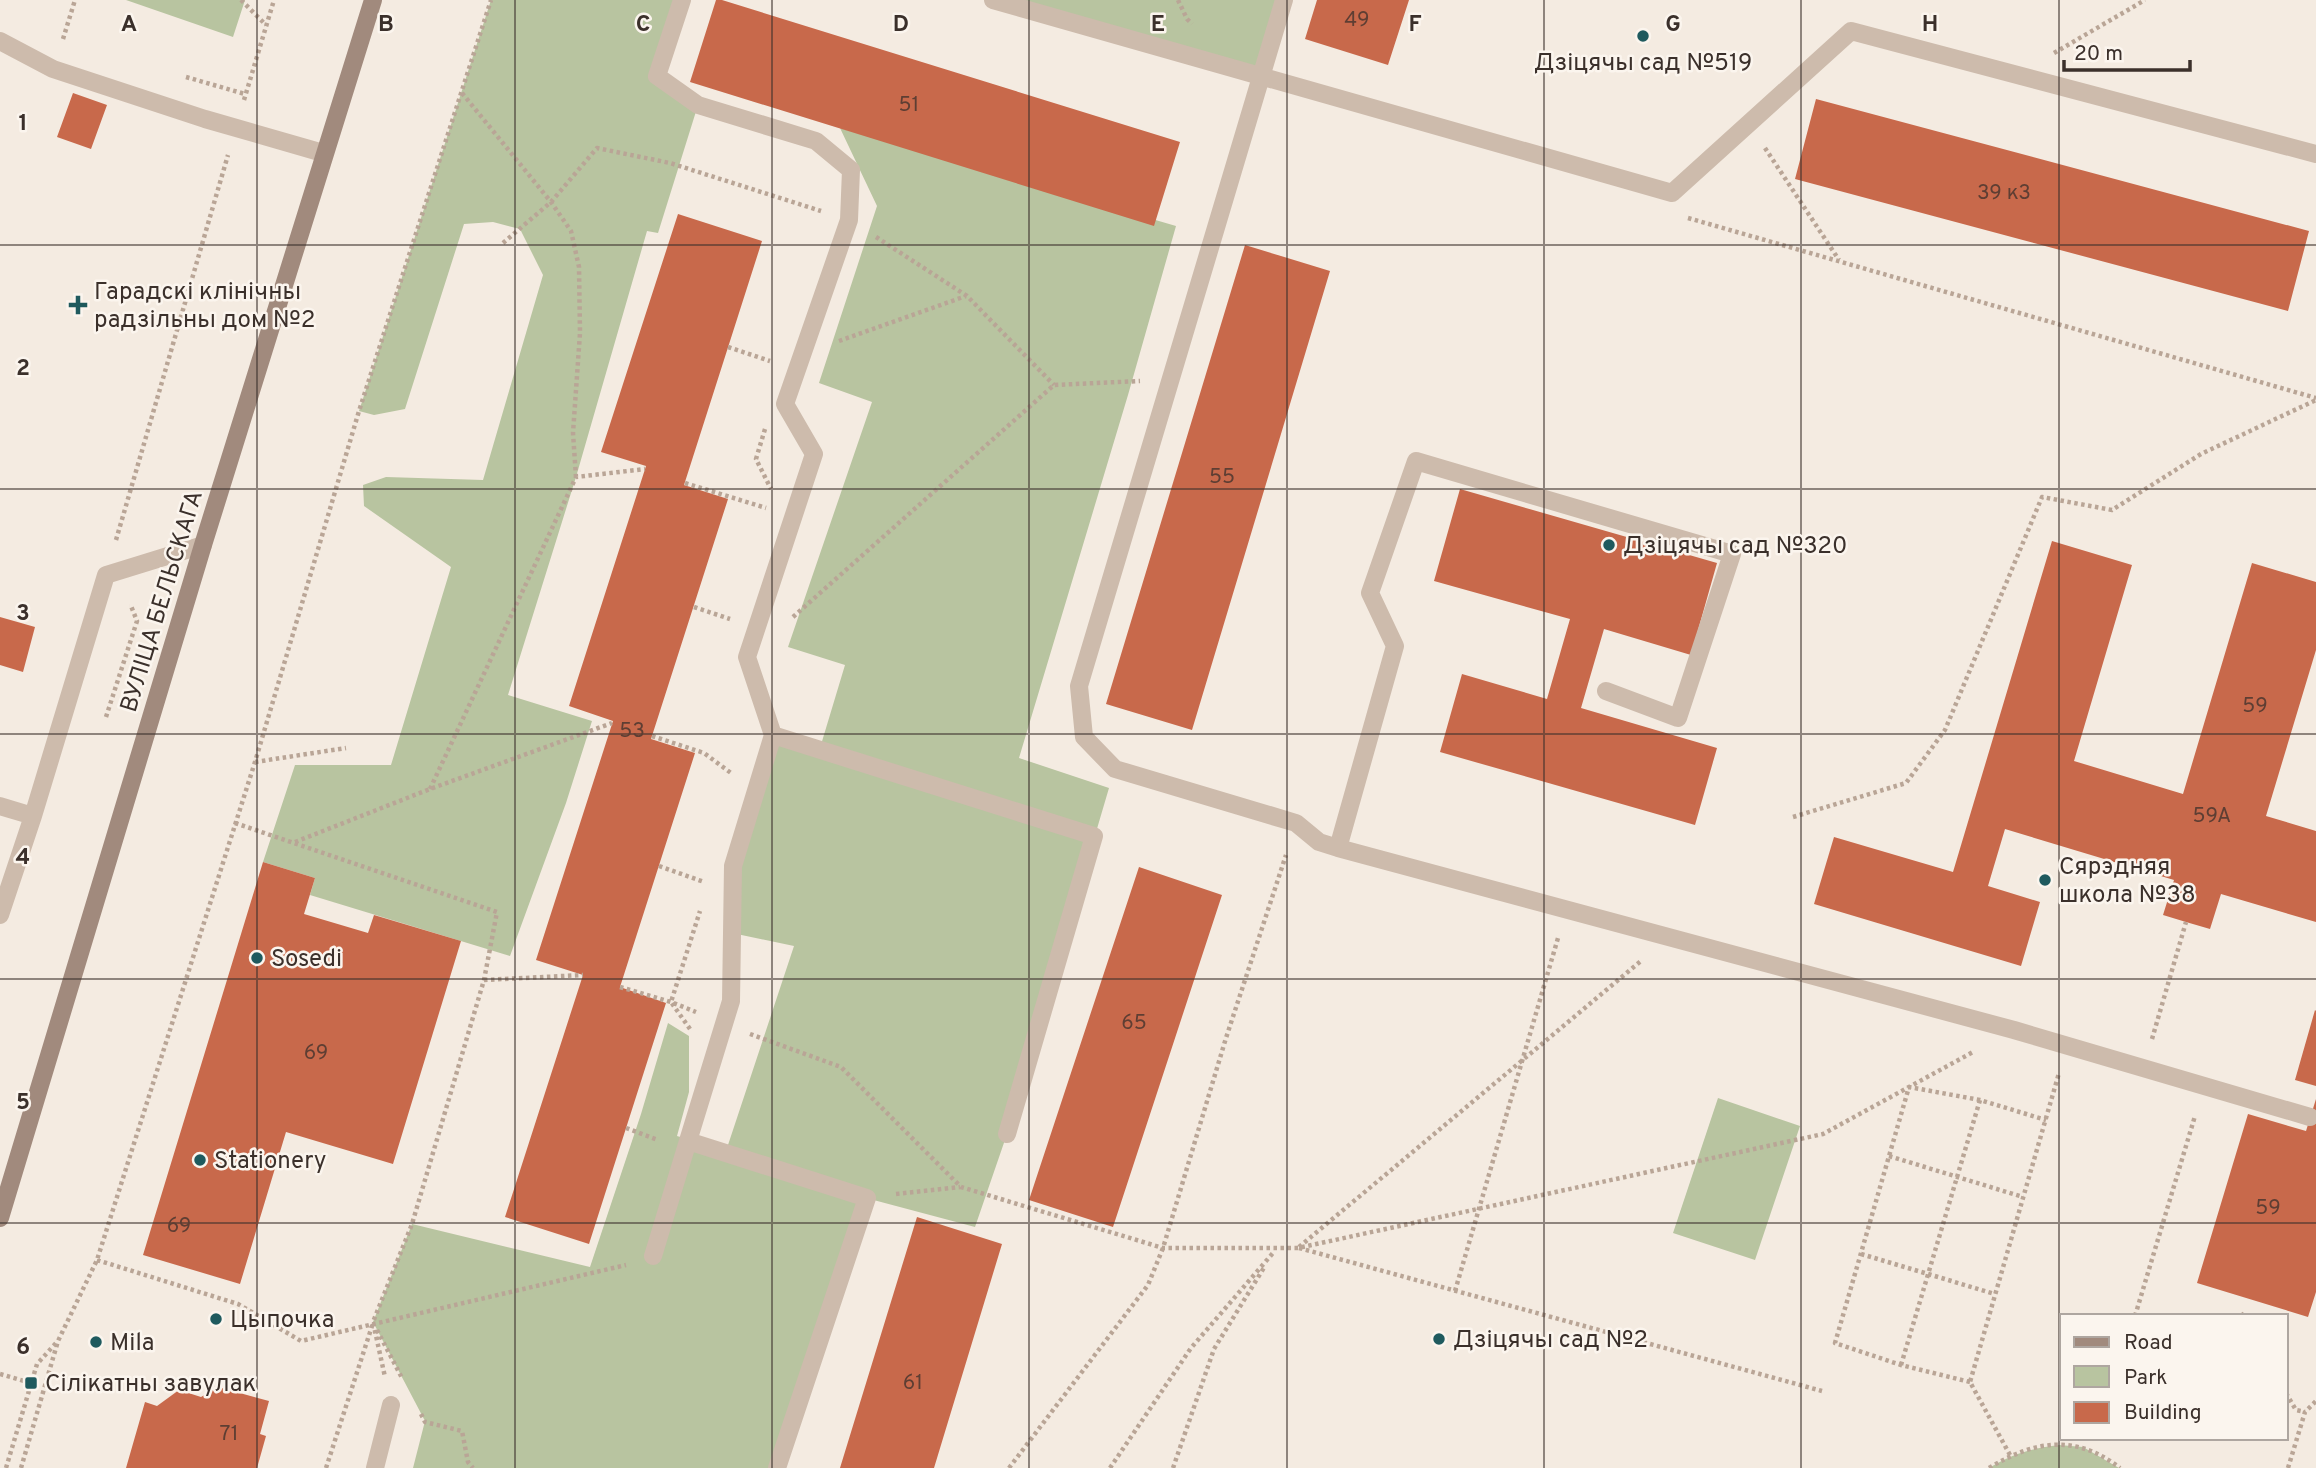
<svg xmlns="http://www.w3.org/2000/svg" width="2316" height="1468" viewBox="0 0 2316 1468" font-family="Overpass,sans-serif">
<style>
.green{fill:#b8c4a0}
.building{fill:#c8694b}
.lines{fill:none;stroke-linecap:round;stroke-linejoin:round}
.path{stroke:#b9a596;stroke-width:4.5;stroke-dasharray:3.5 3.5;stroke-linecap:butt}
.service{stroke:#cdbbac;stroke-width:18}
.minor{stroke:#cdbbac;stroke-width:18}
.secondary{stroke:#a18a7d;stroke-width:18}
.grid{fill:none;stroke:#3b302b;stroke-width:2;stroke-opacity:0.55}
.poi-dot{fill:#1f5a5e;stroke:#fbf5ee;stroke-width:2.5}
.labels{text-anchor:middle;stroke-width:5;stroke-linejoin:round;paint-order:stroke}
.number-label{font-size:21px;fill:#5e3e33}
.poi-label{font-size:24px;fill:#3b302b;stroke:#fbf5ee;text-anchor:start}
.street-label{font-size:24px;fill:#3b302b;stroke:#fbf5ee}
.grid-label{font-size:23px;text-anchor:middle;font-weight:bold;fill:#3b302b;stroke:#fbf5ee;stroke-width:5;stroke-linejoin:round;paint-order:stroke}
</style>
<rect width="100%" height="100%" fill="#f4ebe1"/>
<path class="green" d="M 126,0 L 245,0 L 233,37 Z
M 491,0 L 682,0 L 658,76 L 698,105 L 658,233 L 647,231 L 576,477 L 508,695 L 592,721 L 566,803 L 510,956 L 310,895 L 315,878 L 263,862 L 295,765 L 391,765 L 451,567 L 364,506 L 363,485 L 386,477 L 483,480 L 543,275 L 520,229 L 493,222 L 464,224 L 405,409 L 374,415 L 359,411 Z
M 993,0 L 1284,0 L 1259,76 Z
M 840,128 L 1176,226 L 1128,395 L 1019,758 L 1109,788 L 1007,1134 L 975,1227 L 866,1198 L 777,1468 L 413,1468 L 425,1421 L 373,1322 L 412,1224 L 590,1267 L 641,1114 L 668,1023 L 689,1036 L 689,1092 L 677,1136 L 726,1151 L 794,946 L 732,933 L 733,866 L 773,735 L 820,748 L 845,665 L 788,647 L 872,402 L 819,383 L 877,206 Z
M 1718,1098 L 1800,1126 L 1755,1260 L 1673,1233 Z
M 2059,1445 L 2083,1447 L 2119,1468 L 1989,1468 C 2012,1454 2032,1448 2059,1445 Z"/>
<path class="building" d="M 716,0 L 722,0 L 1180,142 L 1154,226 L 690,82 Z
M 1317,0 L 1409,0 L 1388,65 L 1305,39 Z
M 73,93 L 107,105 L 91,149 L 57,137 Z
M 1816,99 L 2309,231 L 2288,311 L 1795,179 Z
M 678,214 L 762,241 L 684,485 L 728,499 L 651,739 L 695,753 L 620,987 L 666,1003 L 589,1244 L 505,1217 L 583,975 L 536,960 L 613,721 L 569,706 L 646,466 L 601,452 Z
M 1245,245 L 1330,271 L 1192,730 L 1106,704 Z
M 1460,489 L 1717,563 L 1691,655 L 1604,629 L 1581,708 L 1717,748 L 1695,825 L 1440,752 L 1462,674 L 1547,699 L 1570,619 L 1434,581 Z
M 2052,541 L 2132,565 L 2074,761 L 2183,794 L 2252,563 L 2316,582 L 2316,650 L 2266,816 L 2316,831 L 2316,922 L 2221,894 L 2210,929 L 2186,922 L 2163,915 L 2174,880 L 2005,829 L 1988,886 L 2040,902 L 2021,966 L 1814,904 L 1834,837 L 1953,872 Z
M 0,617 L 35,627 L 23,672 L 0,665 Z
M 263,862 L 315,878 L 304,914 L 368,933 L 374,915 L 461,941 L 393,1164 L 286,1132 L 240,1284 L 143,1255 Z
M 1139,867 L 1222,895 L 1113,1227 L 1029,1200 Z
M 2315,1010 L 2316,1011 L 2316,1086 L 2295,1080 Z
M 2316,1099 L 2316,1292 L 2308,1317 L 2197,1283 L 2248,1114 L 2306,1131 Z
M 917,1217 L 1002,1244 L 934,1468 L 840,1468 Z
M 218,1387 L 269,1401 L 260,1434 L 266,1436 L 257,1468 L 126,1468 L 145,1402 L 157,1406 L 179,1390 L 201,1397 Z"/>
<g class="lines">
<path class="path" d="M 241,0 L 266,25
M 1178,0 L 1187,19 L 1192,24
M 63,39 L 75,0
M 2054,53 L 2145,0
M 186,77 L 245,94
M 462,93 L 551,202 L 571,231 L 579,267 L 580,333 L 573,433 L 576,477
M 244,100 L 274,0
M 1765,148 L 1839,260
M 1688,218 L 2316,398
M 876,237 L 967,296 L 1054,385
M 503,243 L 551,202 L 597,148 L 670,163 L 821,211
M 839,341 L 966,296
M 728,347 L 770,361
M 765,429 L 756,459 L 771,489
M 685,483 L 766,508
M 116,540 L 228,155
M 694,607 L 730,619
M 793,617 L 1054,385 L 1140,381
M 106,717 L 137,621 L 131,606 L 129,606
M 652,736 L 704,753 L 731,773
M 255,762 L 346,748
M 430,789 L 576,477 L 645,469
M 1793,817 L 1906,783 L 1945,730 L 2042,497 L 2112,510 L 2201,454 L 2316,400
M 235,823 L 497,912 L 484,980 L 412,1224 L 373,1322 L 385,1377
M 295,842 L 430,789 L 612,723
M 659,866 L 704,882
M 484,980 L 583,975
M 620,987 L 671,1002 L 696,1012
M 690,1029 L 671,1002 L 700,911
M 750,1034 L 841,1067 L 961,1187 L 1163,1248 L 1298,1248 L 1823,1134 L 1973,1052
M 2152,1039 L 2186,922
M 626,1128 L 658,1140
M 1889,1156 L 2023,1197
M 896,1194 L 960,1187
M 1299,1247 L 1641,961
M 1299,1248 L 1822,1391
M 1861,1254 L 1995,1294
M 97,1260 L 238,1304 L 301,1341 L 626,1265
M 1455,1291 L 1558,938
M 2241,1313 L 2243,1316
M 2135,1316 L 2195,1116
M 377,1330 L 402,1378
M 1901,1365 L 1980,1100
M 0,1374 L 31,1383
M 1970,1382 L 1901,1365 L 1835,1343 L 1909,1087 L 1980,1100 L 2046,1120
M 2286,1393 L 2296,1410 L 2305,1412
M 421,1414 L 425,1422 L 462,1431 L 468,1462 L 473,1468
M 2010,1455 L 1970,1382 L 2059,1073
M 6,1468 L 37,1364 L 57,1342
M 21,1468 L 58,1341 L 97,1260 L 255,762 L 359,411 L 491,0
M 326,1468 L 373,1323
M 1009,1468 L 1148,1285 L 1163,1248 L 1226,1038 L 1286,855
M 1110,1468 L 1191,1348 L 1273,1253
M 1173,1468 L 1214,1349 L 1265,1266
M 1989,1468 C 2035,1440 2076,1434 2120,1468
M 2288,1468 L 2305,1412 L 2316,1401"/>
<path class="service" d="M 682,0 L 657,76 L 698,105 L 816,141 L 851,170 L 849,220 L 785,404 L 814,454 L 747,657 L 773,735 L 733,866 L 731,1001 L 688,1141 L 867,1198 L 777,1468
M 993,0 L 1672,193 L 1851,31 L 2316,154
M 1284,0 L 1079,686 L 1084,737 L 1115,769 L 1296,823 L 1319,842 L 1338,848 L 2014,1030 L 2310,1117
M 0,41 L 53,69 L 205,119 L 323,153
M 773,735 L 1094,836 L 1007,1134
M 1338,848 L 1395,646 L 1370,593 L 1416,461 L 1732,554 L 1678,718 L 1606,691
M 653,1256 L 688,1141
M 375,1468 L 391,1405"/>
<path class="minor" d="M 0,806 L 33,816
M 0,915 L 33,816 L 106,575 L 203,545"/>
<path class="secondary" d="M 0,1218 L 203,545 L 373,0"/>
</g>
<path class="grid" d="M 257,0 L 257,1468M 515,0 L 515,1468M 772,0 L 772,1468M 1029,0 L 1029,1468M 1287,0 L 1287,1468M 1544,0 L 1544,1468M 1801,0 L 1801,1468M 2059,0 L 2059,1468M 0,245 L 2316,245M 0,489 L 2316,489M 0,734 L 2316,734M 0,979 L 2316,979M 0,1223 L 2316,1223"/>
<g class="poi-dot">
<circle cx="1643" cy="36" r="7"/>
<path d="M74.5 294.5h7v7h7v7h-7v7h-7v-7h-7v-7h7z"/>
<circle cx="1609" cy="545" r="7"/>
<circle cx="2045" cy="880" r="7"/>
<circle cx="257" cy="958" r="7"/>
<circle cx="200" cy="1160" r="7"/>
<circle cx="216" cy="1319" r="7"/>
<circle cx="1439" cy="1339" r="7"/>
<circle cx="96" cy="1342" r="7"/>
<rect x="24" y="1376" width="14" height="14" rx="3.5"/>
</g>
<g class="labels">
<g class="number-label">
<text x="1357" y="26">49</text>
<text x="909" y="111">51</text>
<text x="2004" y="199">39 к3</text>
<text x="1222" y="483">55</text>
<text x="2255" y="712">59</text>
<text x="632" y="737">53</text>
<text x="2212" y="822">59А</text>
<text x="1134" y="1029">65</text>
<text x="316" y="1059">69</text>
<text x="2268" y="1214">59</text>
<text x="179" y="1232">69</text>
<text x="913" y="1389">61</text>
<text x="229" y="1440">71</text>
</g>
<g class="poi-label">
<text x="1643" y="70" text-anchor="middle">Дзіцячы сад №519</text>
<text x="94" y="299">Гарадскі клінічны<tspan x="94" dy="28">радзільны дом №2</tspan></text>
<text x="1623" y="553">Дзіцячы сад №320</text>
<text x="2059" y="874">Сярэдняя<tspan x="2059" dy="28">школа №38</tspan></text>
<text x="271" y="966">Sosedi</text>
<text x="214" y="1168">Stationery</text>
<text x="230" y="1327">Цыпочка</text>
<text x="1453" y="1347">Дзіцячы сад №2</text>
<text x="110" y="1350">Mila</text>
<text x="45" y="1391">Сілікатны завулак</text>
</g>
<g class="street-label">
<text transform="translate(161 601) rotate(-73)" y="8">ВУЛІЦА БЕЛЬСКАГА</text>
</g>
</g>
<g class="grid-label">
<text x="129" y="31">A</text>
<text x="386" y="31">B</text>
<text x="643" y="31">C</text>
<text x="901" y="31">D</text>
<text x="1158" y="31">E</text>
<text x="1415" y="31">F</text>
<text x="1673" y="31">G</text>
<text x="1930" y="31">H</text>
<text x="23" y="130">1</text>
<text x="23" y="375">2</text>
<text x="23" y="620">3</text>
<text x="23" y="864">4</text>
<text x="23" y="1109">5</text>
<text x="23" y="1354">6</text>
</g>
<rect x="2060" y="1314" width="228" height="126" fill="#fbf5ee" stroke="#aea6a0" stroke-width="2"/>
<rect x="2074" y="1337" width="35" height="10" fill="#a18a7d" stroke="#aea6a0" stroke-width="2"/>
<text x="2124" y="1349" font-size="21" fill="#3b302b">Road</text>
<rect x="2074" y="1366" width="35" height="21" fill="#b8c4a0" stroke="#aea6a0" stroke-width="2"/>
<text x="2124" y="1384" font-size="21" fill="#3b302b">Park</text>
<rect x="2074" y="1402" width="35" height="21" fill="#c8694b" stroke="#aea6a0" stroke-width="2"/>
<text x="2124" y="1419" font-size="21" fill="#3b302b">Building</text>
<path d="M2064 60v10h126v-10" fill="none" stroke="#3b302b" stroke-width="3.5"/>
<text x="2074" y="60" font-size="21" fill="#3b302b" stroke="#fbf5ee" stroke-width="5" paint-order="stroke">20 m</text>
</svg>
